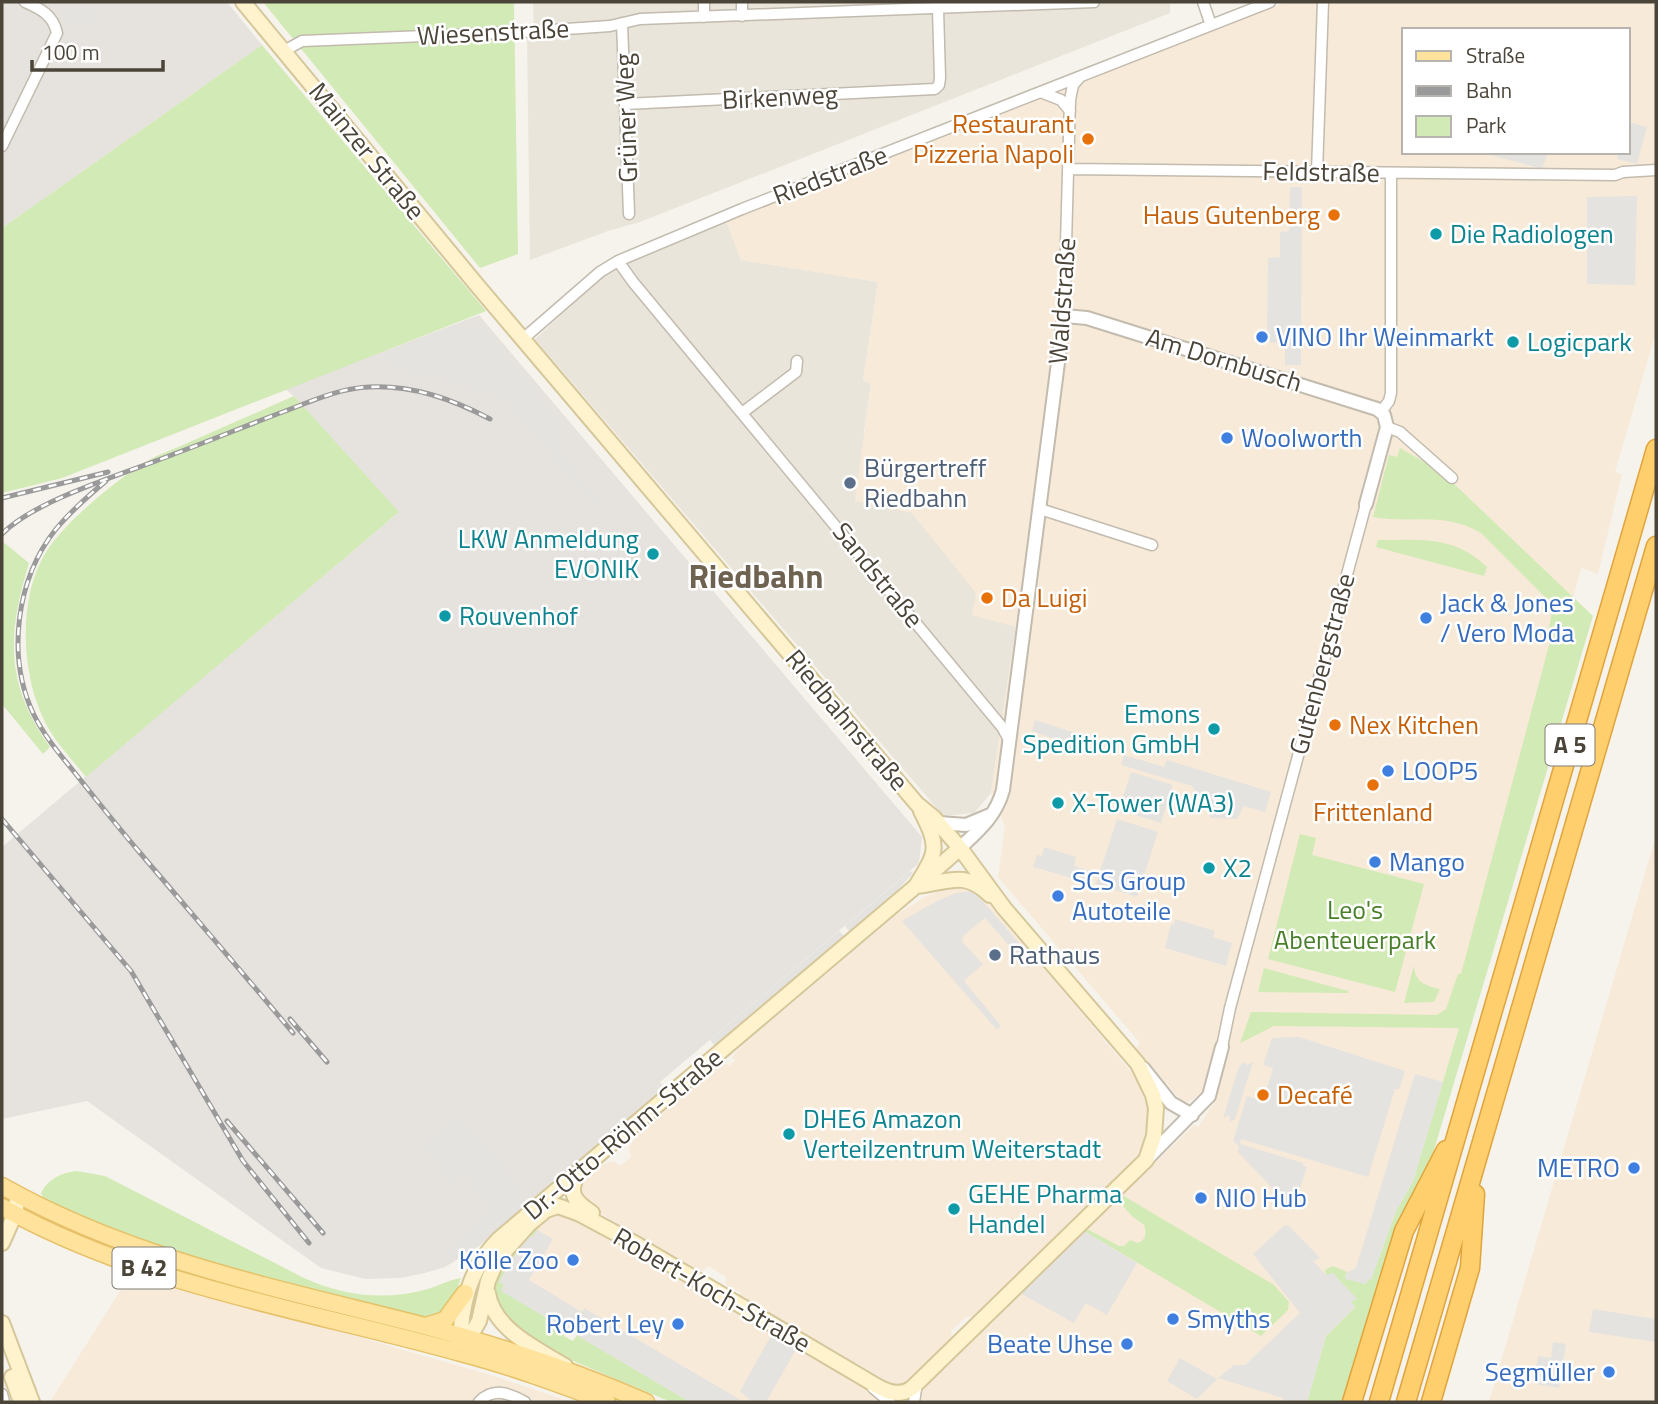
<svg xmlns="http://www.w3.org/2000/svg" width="1658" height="1404" viewBox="0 0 1658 1404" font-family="'Titillium Web',sans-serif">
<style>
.residential{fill:#eae5da}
.commercial{fill:#f7ead8;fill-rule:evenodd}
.industrial{fill:#e6e2dd}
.green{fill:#d2eab5}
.parking{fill:#e5e3e0}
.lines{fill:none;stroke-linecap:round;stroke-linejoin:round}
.minor-casing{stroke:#c2bbae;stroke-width:13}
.tertiary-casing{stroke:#c2bbae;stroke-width:16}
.secondary-casing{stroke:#d6c79b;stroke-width:18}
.primary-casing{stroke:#e6c16a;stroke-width:19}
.motorway-casing{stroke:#e0a43c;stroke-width:21}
.minor{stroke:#fff;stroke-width:10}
.tertiary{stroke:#fff;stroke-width:12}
.secondary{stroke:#fff3cd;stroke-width:14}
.primary{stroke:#ffe39c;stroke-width:16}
.motorway{stroke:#ffcf6e;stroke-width:18}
.rail-casing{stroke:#9a9a9a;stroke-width:5}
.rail{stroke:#fff;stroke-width:2.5;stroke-dasharray:8;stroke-linecap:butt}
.food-dot{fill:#e8710a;stroke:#fff;stroke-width:2.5}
.culture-dot{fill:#0f9aa8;stroke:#fff;stroke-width:2.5}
.shop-dot{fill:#3f7fe0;stroke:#fff;stroke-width:2.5}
.service-dot{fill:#5c6f8a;stroke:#fff;stroke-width:2.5}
.labels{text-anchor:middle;stroke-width:5;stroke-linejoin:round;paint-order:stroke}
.shield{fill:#fff;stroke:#817c74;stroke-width:2}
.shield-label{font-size:24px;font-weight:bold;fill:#4b4439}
.street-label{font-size:26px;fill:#4b4439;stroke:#fff}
.food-label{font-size:26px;fill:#c56008;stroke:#fff;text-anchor:start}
.culture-label{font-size:26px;fill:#0d838f;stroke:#fff;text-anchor:start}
.shop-label{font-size:26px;fill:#366cbe;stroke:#fff;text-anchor:start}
.service-label{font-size:26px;fill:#4e5e75;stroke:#fff;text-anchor:start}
.park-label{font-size:26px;fill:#4a7f2a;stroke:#fff}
.district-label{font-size:33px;font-weight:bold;fill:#6e6250;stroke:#fff}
</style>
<rect width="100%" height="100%" fill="#f6f3ec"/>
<path class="residential" d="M 533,2 L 1170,2 L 1170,13 L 640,222 L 608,231 L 530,260 L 527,36 L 534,36 Z
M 726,220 L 741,260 L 878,282 L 863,381 L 871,383 L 864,432 L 912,513 L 977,593 L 1016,626 L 991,793 L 974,813 L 944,816 L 934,805 L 535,339 L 610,270 Z"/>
<path class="commercial" d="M 1286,2 L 1656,2 L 1656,332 L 1615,472 L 1622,474 L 1598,574 L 1581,568 L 1459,1028 L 1413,1181 L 1326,1336 L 1307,1402 L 920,1402 L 919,1394 L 925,1386 L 1194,1125 L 1198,1127 L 1214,1103 L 1199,1094 L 1185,1105 L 1136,1048 L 1140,1043 L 998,877 L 1005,826 L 991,793 L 1016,627 L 972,615 L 976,593 L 912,513 L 855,501 L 871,384 L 863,381 L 878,282 L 741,260 L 726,220 ZM 1404,30 L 1628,30 L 1628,152 L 1404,152 Z
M 1656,836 L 1656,1402 L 1489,1402 Z
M 950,886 L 968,887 L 982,896 L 1062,990 L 1137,1079 L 1148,1097 L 1151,1123 L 1141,1153 L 1133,1163 L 1118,1175 L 1119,1177 L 976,1316 L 966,1317 L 951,1331 L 952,1339 L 909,1380 L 902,1385 L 894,1385 L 740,1295 L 741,1293 L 726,1285 L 726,1277 L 710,1267 L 708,1266 L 701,1272 L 593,1209 L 578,1192 L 582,1181 L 603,1164 L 614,1161 L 620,1166 L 631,1157 L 629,1147 L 636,1136 L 724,1061 L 729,1066 L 735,1060 L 732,1057 L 743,1045 L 896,915 L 923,898 Z
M 556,1214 L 580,1222 L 818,1362 L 876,1393 L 876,1397 L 882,1402 L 690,1402 L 494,1286 L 540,1221 Z
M 132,1272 L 494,1376 L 571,1402 L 50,1402 Z"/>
<path class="industrial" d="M 2,2 L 227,2 L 262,45 L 2,228 Z
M 479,315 L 922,837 L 919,863 L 660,1082 L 665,1089 L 479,1246 L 445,1267 L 425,1273 L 400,1278 L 365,1279 L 321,1268 L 87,1101 L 2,1119 L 2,847 L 398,513 L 294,396 L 285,389 Z"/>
<path class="green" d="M 263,2 L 514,2 L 518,254 L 480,268 Z
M 262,45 L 486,311 L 62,478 L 2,493 L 2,228 Z
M 294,396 L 399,512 L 86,777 C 74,762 60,747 50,731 C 21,683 16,600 46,552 C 66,521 113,483 144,463 C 158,454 177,448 192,441 C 226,426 260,411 294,396 Z
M 1400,448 L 1426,463 L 1430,461 L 1593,616 L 1434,1150 L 1357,1359 L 1343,1402 L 1307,1402 L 1326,1336 L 1355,1307 L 1326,1275 L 1325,1270 L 1333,1266 L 1347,1272 L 1345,1278 L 1366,1284 L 1368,1279 L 1371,1279 L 1396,1211 L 1413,1181 L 1459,1028 L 1274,1026 L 1240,1043 L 1251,1012 L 1437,1015 L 1446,1009 L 1458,974 L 1461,974 L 1551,638 L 1547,637 L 1552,613 L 1550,602 L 1481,533 C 1444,511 1412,524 1373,517 L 1389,455 L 1397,457 Z
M 1378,540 C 1420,540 1454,535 1487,567 L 1484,576 L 1376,547 Z
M 2,541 L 29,563 C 7,635 5,684 50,747 L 43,754 L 2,704 Z
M 1300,834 L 1316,838 L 1312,855 L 1424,884 L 1395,992 L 1268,959 Z
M 1414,965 C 1414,981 1425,986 1440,989 L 1434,1002 L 1404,1003 Z
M 1264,968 L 1348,991 L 1348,993 L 1258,992 Z
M 77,1171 L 105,1176 L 304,1278 C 342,1295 382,1301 424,1290 C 436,1287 448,1280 461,1278 C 453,1300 450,1309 430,1320 L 236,1271 L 118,1233 L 44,1200 L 41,1193 C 48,1179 62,1172 77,1171 Z
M 1122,1195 L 1274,1285 L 1289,1302 L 1288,1310 L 1261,1336 L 1084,1231 L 1087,1229 L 1119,1246 L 1124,1246 L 1130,1240 L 1137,1243 C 1146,1241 1147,1233 1144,1225 L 1132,1216 L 1117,1199 Z
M 556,1214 L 544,1220 L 533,1237 L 528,1234 L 502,1291 L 567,1330 L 564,1336 L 573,1341 L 577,1335 L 690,1402 L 671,1402 L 566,1358 L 528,1336 L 501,1314 L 493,1289 L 499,1271 L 524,1236 L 549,1216 Z"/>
<path class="parking" d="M 88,4 L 97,13 L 98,19 L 72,28 L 63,13 Z
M 1628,122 L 1647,127 L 1637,164 L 1617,159 L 1619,152 L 1628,152 Z
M 1480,152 L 1548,152 L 1542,169 Z
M 1290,187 L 1302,187 L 1301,365 L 1285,365 L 1285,343 L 1267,342 L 1268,258 L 1280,257 L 1280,232 L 1289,231 Z
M 1637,196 L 1635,285 L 1587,284 L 1587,197 Z
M 454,326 L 482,326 L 563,423 L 556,448 L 602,503 L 595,508 L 505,400 L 440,379 L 395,369 L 384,353 Z
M 1035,720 L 1085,736 L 1079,755 L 1055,748 L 1057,740 L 1032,731 Z
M 1124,755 L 1164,767 L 1167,760 L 1271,792 L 1265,812 L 1244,806 L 1237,819 L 1211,818 L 1192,786 L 1121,765 Z
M 1131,772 L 1173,785 L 1161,823 L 1119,810 Z
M 1117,819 L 1158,832 L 1137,897 L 1096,884 Z
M 1044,847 L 1076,857 L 1074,866 L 1093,872 L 1090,883 L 1033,867 L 1037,855 L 1042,856 Z
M 910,871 L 913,873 L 897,891 L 850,932 L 845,926 Z
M 974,891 L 1036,963 L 1029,968 L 985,918 L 963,936 L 962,940 L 964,944 L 983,964 L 964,981 L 1001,1026 L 997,1030 L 902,921 L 937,901 L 956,893 Z
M 1175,919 L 1215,931 L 1213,937 L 1232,943 L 1226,966 L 1165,948 L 1171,924 L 1174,925 Z
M 839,931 L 844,936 L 715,1046 L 710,1040 Z
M 1299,1037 L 1405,1071 L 1399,1089 L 1395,1089 L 1368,1177 L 1241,1139 L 1240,1144 L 1303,1163 L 1303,1166 L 1307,1167 L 1293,1210 L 1238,1152 L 1239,1146 L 1233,1141 L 1247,1096 L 1263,1101 L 1273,1068 L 1263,1065 L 1272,1038 Z
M 1245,1062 L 1247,1065 L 1253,1062 L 1235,1119 L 1230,1122 L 1229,1115 L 1223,1118 L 1239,1066 Z
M 1415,1074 L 1443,1082 L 1413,1181 L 1396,1211 L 1371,1280 L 1368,1279 L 1366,1284 L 1345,1279 L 1347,1272 L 1356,1268 Z
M 458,1114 L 521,1187 L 518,1191 L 529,1203 L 508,1222 L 504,1222 L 469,1251 L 451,1262 L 443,1252 L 493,1210 L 464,1175 L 452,1185 L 422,1145 Z
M 1285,1225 L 1289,1226 L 1320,1258 L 1313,1261 L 1326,1275 L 1333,1273 L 1357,1299 L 1351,1302 L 1355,1307 L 1326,1336 L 1307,1402 L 1282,1402 L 1283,1398 L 1218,1378 L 1234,1365 L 1245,1365 L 1300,1313 L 1253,1254 Z
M 537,1230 L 553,1239 L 529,1280 L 582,1312 L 584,1308 L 744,1402 L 690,1402 L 501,1291 L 504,1285 L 499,1282 L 527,1234 L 533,1237 Z
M 1084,1231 L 1137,1263 L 1107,1315 L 1086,1303 L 1074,1323 L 1020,1293 Z
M 1593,1309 L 1656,1319 L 1656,1342 L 1589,1332 Z
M 772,1334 L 797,1348 L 766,1402 L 752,1402 L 740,1391 Z
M 1553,1342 L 1566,1344 L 1559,1388 L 1534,1384 L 1538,1356 L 1551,1358 Z
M 1180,1358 L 1217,1379 L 1197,1399 L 1167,1381 Z"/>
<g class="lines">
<g class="minor-casing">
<path id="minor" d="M 704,2 L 704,17
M 742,2 L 742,16
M 1203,2 L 1211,25
M 622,23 L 629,214
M 284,51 L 302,41 L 523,32 L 610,26 L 640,19 L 1094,2
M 1043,93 L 1061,100 L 1070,111
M 625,104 L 935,89 L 939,85 L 940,78 L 938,9
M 2,146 L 57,33 C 53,15 41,9 25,2
M 1068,169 L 1615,175 L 1623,172 L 1656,170
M 1317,172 L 1323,2
M 618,261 L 633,282 L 1002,727 L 1009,740
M 1064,316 L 1070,100 L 1073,85 L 1080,77
M 524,338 L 600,272 L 618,261 L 742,209 L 1270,2
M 1381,412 L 1389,401 L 1391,393 L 1391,173
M 742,413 L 796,372 L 797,361
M 1387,427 L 1400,432 L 1452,478
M 1040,509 L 1152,545
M 1222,1047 L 1230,1008 L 1366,504
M 873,1388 L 890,1402
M 2,1394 L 4,1402
M 479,1402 C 493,1387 509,1393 525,1402
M 914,1402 L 917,1383"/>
</g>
<g class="tertiary-casing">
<path id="tertiary" d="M 939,823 L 966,825 L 990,815
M 960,848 C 979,830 996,816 1003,790 L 1064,316 L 1087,318 L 1377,409 L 1384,415 L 1387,427 L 1366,504
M 1143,1068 L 1171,1103 L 1192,1115
M 1146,1160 L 1209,1096 L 1222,1047"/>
</g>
<g class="secondary-casing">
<path id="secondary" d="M 243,2 L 476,284 L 917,804 L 934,818 L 960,848 L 1004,908 L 1138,1064 L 1153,1095 L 1156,1108 L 1154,1136 L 1146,1160 L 912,1388 C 895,1401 876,1385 860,1376 L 636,1244 L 580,1214 L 558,1206 L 546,1210 L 529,1224 L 497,1260 L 488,1281 L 479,1321 L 464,1347
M 925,879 L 960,848
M 916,886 C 948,883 963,869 990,895
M 578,1174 C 567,1193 575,1202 592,1213
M 2,1243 L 15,1214 L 18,1195
M 488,1293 C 493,1329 537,1349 565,1366
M 2,1323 L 32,1402
M 460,1346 C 461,1305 469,1269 499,1239 L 916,886 C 937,852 940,848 921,811
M 12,1377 L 21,1402"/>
</g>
<g class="primary-casing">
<path id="primary" d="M 2,1186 C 132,1260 281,1289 425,1326 C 500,1346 575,1371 646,1402
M 2,1207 C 143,1286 307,1310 461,1353 C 511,1366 559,1384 607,1402
M 426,1326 L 445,1320 L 465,1293"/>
</g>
<g class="motorway-casing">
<path id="motorway" d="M 1352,1402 L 1404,1231 L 1446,1150
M 1379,1402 L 1656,449
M 1406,1402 L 1656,546
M 1431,1402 L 1470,1268 L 1475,1194"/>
</g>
<use href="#minor" class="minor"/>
<use href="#tertiary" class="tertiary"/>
<use href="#secondary" class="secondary"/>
<use href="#primary" class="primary"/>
<use href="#motorway" class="motorway"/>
<g class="rail-casing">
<path id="rail" d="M 106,481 C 88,496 71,511 56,529 C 16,579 6,657 34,715 C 44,735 57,751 71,768 C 94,797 117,826 141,854 C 192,914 243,973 293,1033
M 2,498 L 108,472
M 2,534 C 36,499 127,473 174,454 C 212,440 250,424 288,410 C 314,400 341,388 369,387 C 413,385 452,399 490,419
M 2,819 L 131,971 L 243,1161 L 309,1243
M 290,1019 L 327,1062
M 227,1121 L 323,1233"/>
</g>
<use href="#rail" class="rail"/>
</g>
<g class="food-dot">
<circle cx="1088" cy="139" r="7"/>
<circle cx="1334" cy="215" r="7"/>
<circle cx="987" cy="598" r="7"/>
<circle cx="1335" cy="725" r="7"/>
<circle cx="1373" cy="785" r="7"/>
<circle cx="1263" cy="1095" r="7"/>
</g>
<g class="culture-dot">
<circle cx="1436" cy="234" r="7"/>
<circle cx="1513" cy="342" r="7"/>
<circle cx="653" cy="554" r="7"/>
<circle cx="445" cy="616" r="7"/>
<circle cx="1214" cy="729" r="7"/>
<circle cx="1058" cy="803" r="7"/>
<circle cx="1209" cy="868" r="7"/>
<circle cx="789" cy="1134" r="7"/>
<circle cx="954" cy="1209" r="7"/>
</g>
<g class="shop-dot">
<circle cx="1262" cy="337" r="7"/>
<circle cx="1227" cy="438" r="7"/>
<circle cx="1426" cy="618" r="7"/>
<circle cx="1388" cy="771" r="7"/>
<circle cx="1375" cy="862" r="7"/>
<circle cx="1058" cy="896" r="7"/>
<circle cx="1634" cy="1168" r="7"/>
<circle cx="1201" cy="1198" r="7"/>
<circle cx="573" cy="1260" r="7"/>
<circle cx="1173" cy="1319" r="7"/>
<circle cx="678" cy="1324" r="7"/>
<circle cx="1127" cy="1344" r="7"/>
<circle cx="1609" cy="1372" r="7"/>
</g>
<g class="service-dot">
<circle cx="850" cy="483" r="7"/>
<circle cx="995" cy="955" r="7"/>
</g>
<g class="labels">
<g class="shield">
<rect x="1545.5" y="724.5" width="49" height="41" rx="5"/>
<rect x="112.5" y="1247.5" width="63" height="41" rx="5"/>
</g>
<g class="shield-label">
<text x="1570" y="753">A 5</text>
<text x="144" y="1276">B 42</text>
</g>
<g class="street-label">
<text transform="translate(493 32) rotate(-3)" y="9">Wiesenstraße</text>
<text transform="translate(780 97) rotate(-3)" y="9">Birkenweg</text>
<text transform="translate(626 118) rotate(-92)" y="9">Grüner Weg</text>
<text transform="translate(367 151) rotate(51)" y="9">Mainzer Straße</text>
<text transform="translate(1321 172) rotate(1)" y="9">Feldstraße</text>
<text transform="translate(830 175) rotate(-21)" y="9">Riedstraße</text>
<text transform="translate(1062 301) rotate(-86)" y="9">Waldstraße</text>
<text transform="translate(1224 360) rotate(17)" y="9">Am Dornbusch</text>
<text transform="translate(878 575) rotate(51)" y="9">Sandstraße</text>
<text transform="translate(1322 664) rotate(-75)" y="9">Gutenbergstraße</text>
<text transform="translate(847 720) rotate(50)" y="9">Riedbahnstraße</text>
<text transform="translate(623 1134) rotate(-40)" y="9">Dr.-Otto-Röhm-Straße</text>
<text transform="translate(712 1290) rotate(30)" y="9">Robert-Koch-Straße</text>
</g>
<g class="food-label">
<text x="1074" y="133" text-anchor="end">Restaurant<tspan x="1074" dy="30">Pizzeria Napoli</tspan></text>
<text x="1320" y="224" text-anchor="end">Haus Gutenberg</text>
<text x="1001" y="607">Da Luigi</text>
<text x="1349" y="734">Nex Kitchen</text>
<text x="1373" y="821" text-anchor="middle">Frittenland</text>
<text x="1277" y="1104">Decafé</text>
</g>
<g class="culture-label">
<text x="1450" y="243">Die Radiologen</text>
<text x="1527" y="351">Logicpark</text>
<text x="639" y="548" text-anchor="end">LKW Anmeldung<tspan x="639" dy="30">EVONIK</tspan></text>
<text x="459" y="625">Rouvenhof</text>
<text x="1200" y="723" text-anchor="end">Emons<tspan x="1200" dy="30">Spedition GmbH</tspan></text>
<text x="1072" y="812">X-Tower (WA3)</text>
<text x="1223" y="877">X2</text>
<text x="803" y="1128">DHE6 Amazon<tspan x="803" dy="30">Verteilzentrum Weiterstadt</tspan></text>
<text x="968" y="1203">GEHE Pharma<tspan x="968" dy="30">Handel</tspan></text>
</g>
<g class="shop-label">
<text x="1276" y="346">VINO Ihr Weinmarkt</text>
<text x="1241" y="447">Woolworth</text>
<text x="1440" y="612">Jack &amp; Jones<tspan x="1440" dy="30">/ Vero Moda</tspan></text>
<text x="1402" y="780">LOOP5</text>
<text x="1389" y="871">Mango</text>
<text x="1072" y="890">SCS Group<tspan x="1072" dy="30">Autoteile</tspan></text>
<text x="1620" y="1177" text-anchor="end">METRO</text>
<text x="1215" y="1207">NIO Hub</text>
<text x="559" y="1269" text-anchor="end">Kölle Zoo</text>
<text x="1187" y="1328">Smyths</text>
<text x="664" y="1333" text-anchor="end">Robert Ley</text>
<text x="1113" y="1353" text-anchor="end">Beate Uhse</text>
<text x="1595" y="1381" text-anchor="end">Segmüller</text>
</g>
<g class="service-label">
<text x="864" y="477">Bürgertreff<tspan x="864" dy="30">Riedbahn</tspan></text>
<text x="1009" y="964">Rathaus</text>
</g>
<g class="park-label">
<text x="1355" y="919">Leo's<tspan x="1355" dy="30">Abenteuerpark</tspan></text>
</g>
<g class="district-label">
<text x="756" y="588">Riedbahn</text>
</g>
</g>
<rect width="1658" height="1404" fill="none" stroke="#4b4439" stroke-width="7"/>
<rect x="1402" y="28" width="228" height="126" fill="#ffffff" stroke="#b7b4b0" stroke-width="2"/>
<rect x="1416" y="51" width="35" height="10" fill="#ffe39c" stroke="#b7b4b0" stroke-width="2"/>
<text x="1466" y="63" font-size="21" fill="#4b4439">Straße</text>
<rect x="1416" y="86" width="35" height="10" fill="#9a9a9a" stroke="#b7b4b0" stroke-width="2"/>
<text x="1466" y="98" font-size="21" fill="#4b4439">Bahn</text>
<rect x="1416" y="116" width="35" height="21" fill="#d2eab5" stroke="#b7b4b0" stroke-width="2"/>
<text x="1466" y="133" font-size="21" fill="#4b4439">Park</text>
<path d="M32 60v10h131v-10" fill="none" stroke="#4b4439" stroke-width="3.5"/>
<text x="42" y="60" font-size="21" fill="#4b4439" stroke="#ffffff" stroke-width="5" paint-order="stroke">100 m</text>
</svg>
